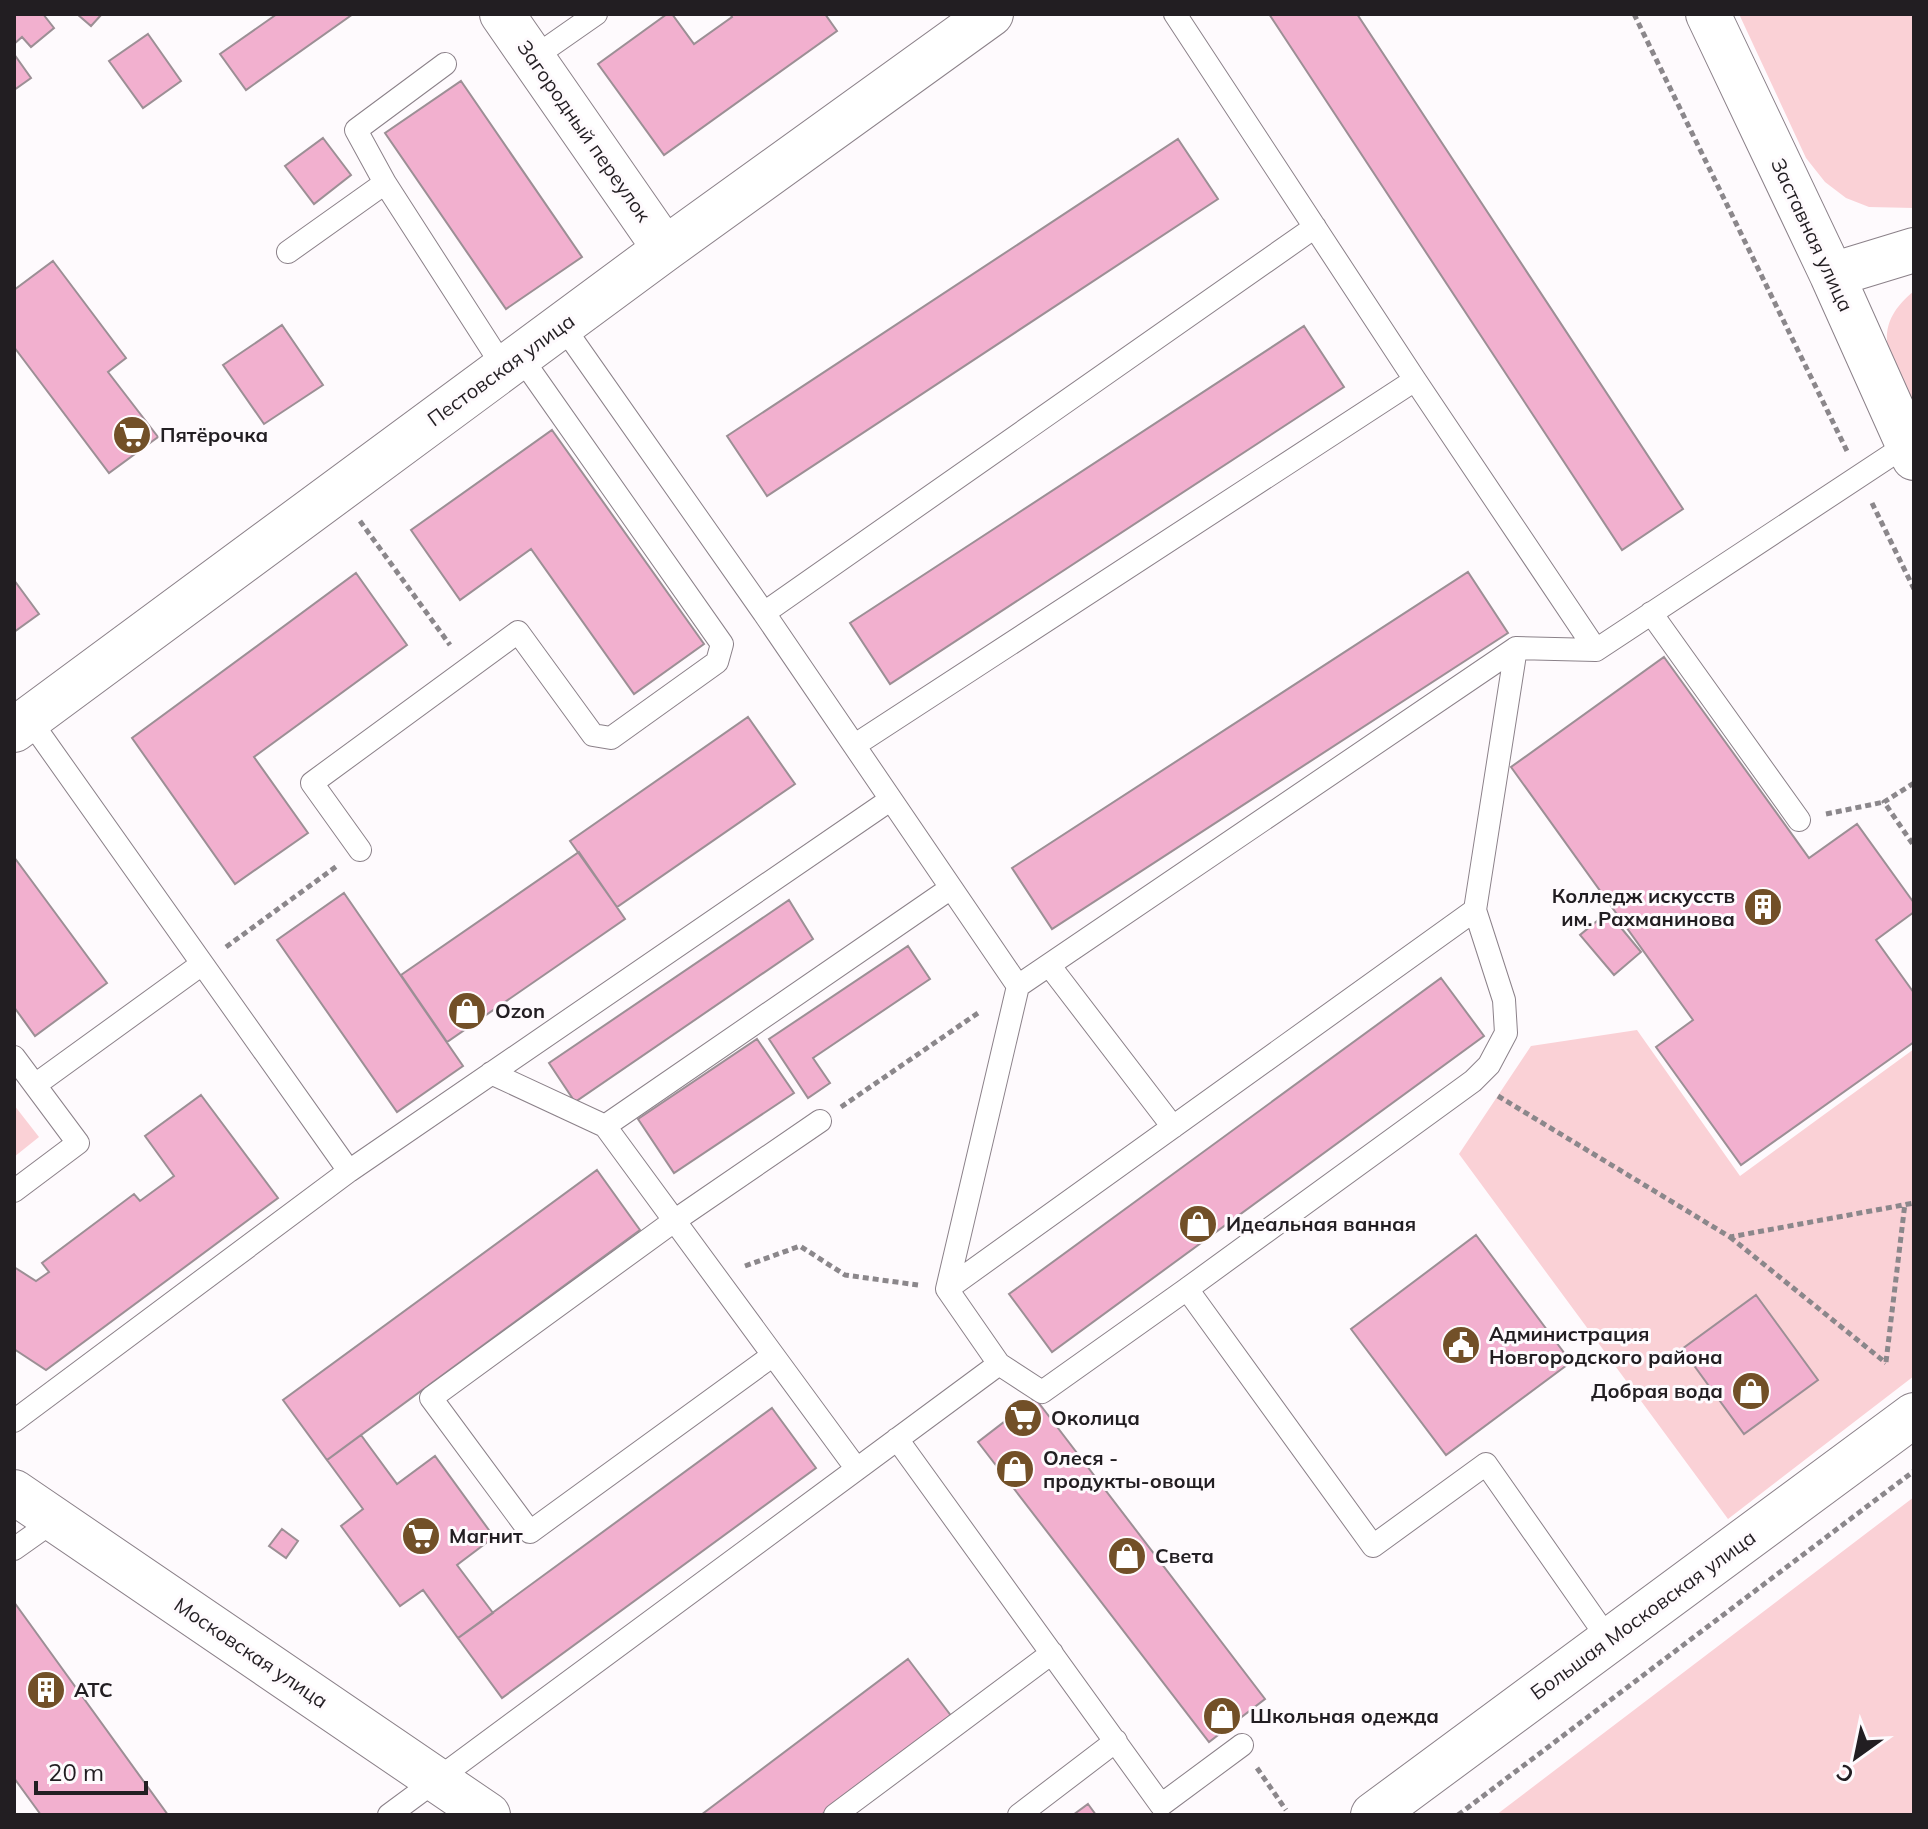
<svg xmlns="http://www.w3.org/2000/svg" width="1928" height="1829" viewBox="0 0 1928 1829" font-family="Mulish,sans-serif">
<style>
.green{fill:#fad1d6}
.building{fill:#f2b0cf;stroke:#9c8f95;stroke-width:2}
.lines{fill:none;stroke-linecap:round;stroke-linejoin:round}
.lane-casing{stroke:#8b8189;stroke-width:24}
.street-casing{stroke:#8b8189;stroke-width:46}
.secondary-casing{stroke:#8b8189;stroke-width:46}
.path{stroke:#8b878b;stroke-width:5;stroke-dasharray:6 4;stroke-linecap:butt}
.lane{stroke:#fff;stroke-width:22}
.street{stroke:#fff;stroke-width:44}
.secondary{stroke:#fff;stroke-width:44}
.labels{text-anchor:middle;stroke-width:6;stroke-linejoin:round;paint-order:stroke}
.street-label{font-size:20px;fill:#221e22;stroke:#fefafd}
.poi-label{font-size:20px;font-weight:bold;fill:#221e22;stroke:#fefafd;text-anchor:start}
</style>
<rect width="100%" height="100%" fill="#fefafd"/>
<path class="green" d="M 1739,14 L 1914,14 L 1914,208 L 1869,207 L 1846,198 L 1825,182 L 1806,158 Z
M 1914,291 L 1914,407 C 1892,363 1866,330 1914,291 Z
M 1637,1030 L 1740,1176 L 1914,1049 L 1914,1376 L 1728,1519 L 1459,1154 L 1531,1046 Z
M 14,1105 L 39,1137 L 14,1157 Z
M 1914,1497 L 1914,1815 L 1496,1815 Z"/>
<path class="building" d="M 14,14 L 43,14 L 54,28 L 31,47 L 22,37 L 14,44 Z
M 77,14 L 102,14 L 91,26 Z
M 277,14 L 353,14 L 246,90 L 220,54 Z
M 667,14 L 672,14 L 694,44 L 732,17 L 730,14 L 825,14 L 837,31 L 664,155 L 598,64 Z
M 1269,14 L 1357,14 L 1683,509 L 1622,550 Z
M 148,34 L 181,81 L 143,108 L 109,61 Z
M 14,54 L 31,78 L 14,90 Z
M 461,81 L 582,257 L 506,309 L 385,133 Z
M 323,138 L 351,175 L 314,204 L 285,166 Z
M 1178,139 L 1218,199 L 767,496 L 727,436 Z
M 53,261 L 126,358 L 108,372 L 158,437 L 109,473 L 14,347 L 14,290 Z
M 282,325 L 323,385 L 264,424 L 223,365 Z
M 1304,326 L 1344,387 L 890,684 L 850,623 Z
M 552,430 L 704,644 L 634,694 L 531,549 L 460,600 L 411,530 Z
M 1468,572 L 1508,633 L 1052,929 L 1012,868 Z
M 356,573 L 407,645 L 254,757 L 308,833 L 235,884 L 132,738 Z
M 14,580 L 39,614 L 14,632 Z
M 1664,657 L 1809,858 L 1857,824 L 1914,903 L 1914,912 L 1876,940 L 1914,993 L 1914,1042 L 1741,1165 L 1656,1047 L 1693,1020 L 1511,767 Z
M 748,717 L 795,784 L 617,907 L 570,841 Z
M 579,852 L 625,919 L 447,1042 L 401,975 Z
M 14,857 L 107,983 L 35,1036 L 14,1007 Z
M 344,893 L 463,1066 L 397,1112 L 277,940 Z
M 789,900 L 813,939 L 575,1102 L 549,1063 Z
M 1608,912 L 1641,952 L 1614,975 L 1580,935 Z
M 908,946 L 930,979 L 813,1058 L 830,1083 L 808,1098 L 769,1039 Z
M 1441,978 L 1484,1036 L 1052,1352 L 1009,1294 Z
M 757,1039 L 794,1093 L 674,1173 L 638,1119 Z
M 201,1095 L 278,1198 L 46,1370 L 14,1349 L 14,1267 L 36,1281 L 49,1272 L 42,1263 L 134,1194 L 140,1201 L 174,1176 L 145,1136 Z
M 597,1170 L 640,1230 L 327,1460 L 283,1400 Z
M 1476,1235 L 1571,1362 L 1446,1455 L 1351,1329 Z
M 1756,1295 L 1818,1380 L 1744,1434 L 1682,1349 Z
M 1035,1398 L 1265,1699 L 1209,1742 L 978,1442 Z
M 772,1408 L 816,1468 L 502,1698 L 458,1638 Z
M 361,1435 L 397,1484 L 435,1456 L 494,1537 L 457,1565 L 493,1613 L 458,1638 L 423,1590 L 400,1606 L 341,1526 L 363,1509 L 327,1460 Z
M 282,1529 L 298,1541 L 286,1558 L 269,1546 Z
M 14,1602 L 168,1815 L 41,1815 L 14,1778 Z
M 908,1659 L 952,1717 L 821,1815 L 701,1815 Z
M 1088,1804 L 1096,1815 L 1073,1815 Z"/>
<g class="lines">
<g class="lane-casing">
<path id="lane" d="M 1175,14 L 1415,380 L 1596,650
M 533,58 L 596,14
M 385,183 L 356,130 L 445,64
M 288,252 L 385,183 L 504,368
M 562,325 L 764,613
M 1651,613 L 1799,820
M 29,719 L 349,1171
M 855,745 L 1415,380
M 360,850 L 312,783 L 518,632 L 593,735 L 611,738 L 717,662 L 722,644 L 520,356
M 1475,910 L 947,1289 L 999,1364 L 1042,1392 L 1187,1289 L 1373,1546 L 1486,1464 L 1609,1640
M 1049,965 L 1173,1127
M 1018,986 L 764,613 L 1315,227
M 14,1057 L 78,1143 L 14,1191
M 491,1073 L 605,1126 L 856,1468
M 35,1085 L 202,964
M 605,1126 L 951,888
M 947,1289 L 1018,986 L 1516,648 L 1596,650 L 1908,444
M 1187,1289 L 1473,1081 L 1489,1065 L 1506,1033 L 1504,1000 L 1475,910 L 1516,648
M 772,1356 L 530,1532 L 431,1398 L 674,1221 L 820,1121
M 14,1421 L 349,1171 L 890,800
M 897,1439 L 1161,1805 L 1242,1745
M 14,1549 L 55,1520
M 389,1815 L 999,1364
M 835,1815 L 1052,1653
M 1019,1815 L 1116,1741"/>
</g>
<g class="street-casing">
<path id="street" d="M 502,14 L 665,249
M 1708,14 L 1832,275 L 1914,458
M 1832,275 L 1914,250
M 14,730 L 665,249 L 991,14"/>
</g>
<g class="secondary-casing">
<path id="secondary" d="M 14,1492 L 488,1815
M 1373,1815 L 1914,1415"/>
</g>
<path class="path" d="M 1634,14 L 1847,451
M 1872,503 L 1914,589
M 360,521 L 450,645
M 1914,783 L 1884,802 L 1914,846
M 1826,814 L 1884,802
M 226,947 L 337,866
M 1498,1096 L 1730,1237 L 1914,1203
M 841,1107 L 981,1011
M 1730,1237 L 1886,1363
M 745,1266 L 800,1246 L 845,1275 L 918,1285
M 1886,1362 L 1905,1203
M 1257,1768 L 1286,1810
M 1458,1815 L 1914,1471"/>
<use href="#lane" class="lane"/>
<use href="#street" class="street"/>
<use href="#secondary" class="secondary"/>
</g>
<defs>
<g id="supermarket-disc" transform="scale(2)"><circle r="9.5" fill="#725028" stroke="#fefafd"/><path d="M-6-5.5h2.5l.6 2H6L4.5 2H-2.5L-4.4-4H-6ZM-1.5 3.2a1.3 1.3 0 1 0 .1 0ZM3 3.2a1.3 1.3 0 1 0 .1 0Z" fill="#fff"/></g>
<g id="building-disc" transform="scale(2)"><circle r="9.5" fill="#725028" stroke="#fefafd"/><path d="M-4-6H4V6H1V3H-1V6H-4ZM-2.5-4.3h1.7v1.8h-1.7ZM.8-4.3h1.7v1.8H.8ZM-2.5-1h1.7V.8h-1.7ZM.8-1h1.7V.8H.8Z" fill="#fff"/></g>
<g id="shop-disc" transform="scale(2)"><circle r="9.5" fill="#725028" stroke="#fefafd"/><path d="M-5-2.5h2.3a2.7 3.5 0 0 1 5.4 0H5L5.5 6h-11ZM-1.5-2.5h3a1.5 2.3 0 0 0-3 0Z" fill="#fff"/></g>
<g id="civic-disc" transform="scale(2)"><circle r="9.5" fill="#725028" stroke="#fefafd"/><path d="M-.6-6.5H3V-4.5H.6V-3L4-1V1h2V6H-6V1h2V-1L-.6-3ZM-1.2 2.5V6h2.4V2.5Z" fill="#fff"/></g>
</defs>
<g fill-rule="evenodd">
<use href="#supermarket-disc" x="132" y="435"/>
<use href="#building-disc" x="1763" y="907"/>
<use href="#shop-disc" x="467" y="1011"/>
<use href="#shop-disc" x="1198" y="1224"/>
<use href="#civic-disc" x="1461" y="1345"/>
<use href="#shop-disc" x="1751" y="1391"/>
<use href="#supermarket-disc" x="1023" y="1418"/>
<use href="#shop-disc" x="1015" y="1469"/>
<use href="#supermarket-disc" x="421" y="1536"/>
<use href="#shop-disc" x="1127" y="1556"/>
<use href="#building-disc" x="46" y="1690"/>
<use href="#shop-disc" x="1222" y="1716"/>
</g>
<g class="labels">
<g class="street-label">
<text transform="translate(584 131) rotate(55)" y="7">Загородный переулок</text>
<text transform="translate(1812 235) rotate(65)" y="7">Заставная улица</text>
<text transform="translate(501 370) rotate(-36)" y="7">Пестовская улица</text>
<text transform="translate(1643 1615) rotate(-36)" y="7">Большая Московская улица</text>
<text transform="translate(251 1653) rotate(34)" y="7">Московская улица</text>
</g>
<g class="poi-label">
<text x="160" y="442">Пятёрочка</text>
<text x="1735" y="903" text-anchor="end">Колледж искусств<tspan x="1735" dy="23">им. Рахманинова</tspan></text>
<text x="495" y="1018">Ozon</text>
<text x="1226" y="1231">Идеальная ванная</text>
<text x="1489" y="1341">Администрация<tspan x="1489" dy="23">Новгородского района</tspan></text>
<text x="1723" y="1398" text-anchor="end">Добрая вода</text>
<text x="1051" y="1425">Околица</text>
<text x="1043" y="1465">Олеся -<tspan x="1043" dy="23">продукты-овощи</tspan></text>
<text x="449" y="1543">Магнит</text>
<text x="1155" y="1563">Света</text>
<text x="74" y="1697">АТС</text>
<text x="1250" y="1723">Школьная одежда</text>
</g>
</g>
<rect width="1928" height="1829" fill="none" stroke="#221e22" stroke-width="32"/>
<g transform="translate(1856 1757) rotate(213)" stroke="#fefafd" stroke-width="6" paint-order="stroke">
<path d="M0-6L14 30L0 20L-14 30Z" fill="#221e22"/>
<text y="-12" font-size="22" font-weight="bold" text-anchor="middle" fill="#221e22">С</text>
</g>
<path d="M36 1781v12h110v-12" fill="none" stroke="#221e22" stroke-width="4"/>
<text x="48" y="1781" font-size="24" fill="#221e22" stroke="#fefafd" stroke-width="6" paint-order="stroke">20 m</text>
</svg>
